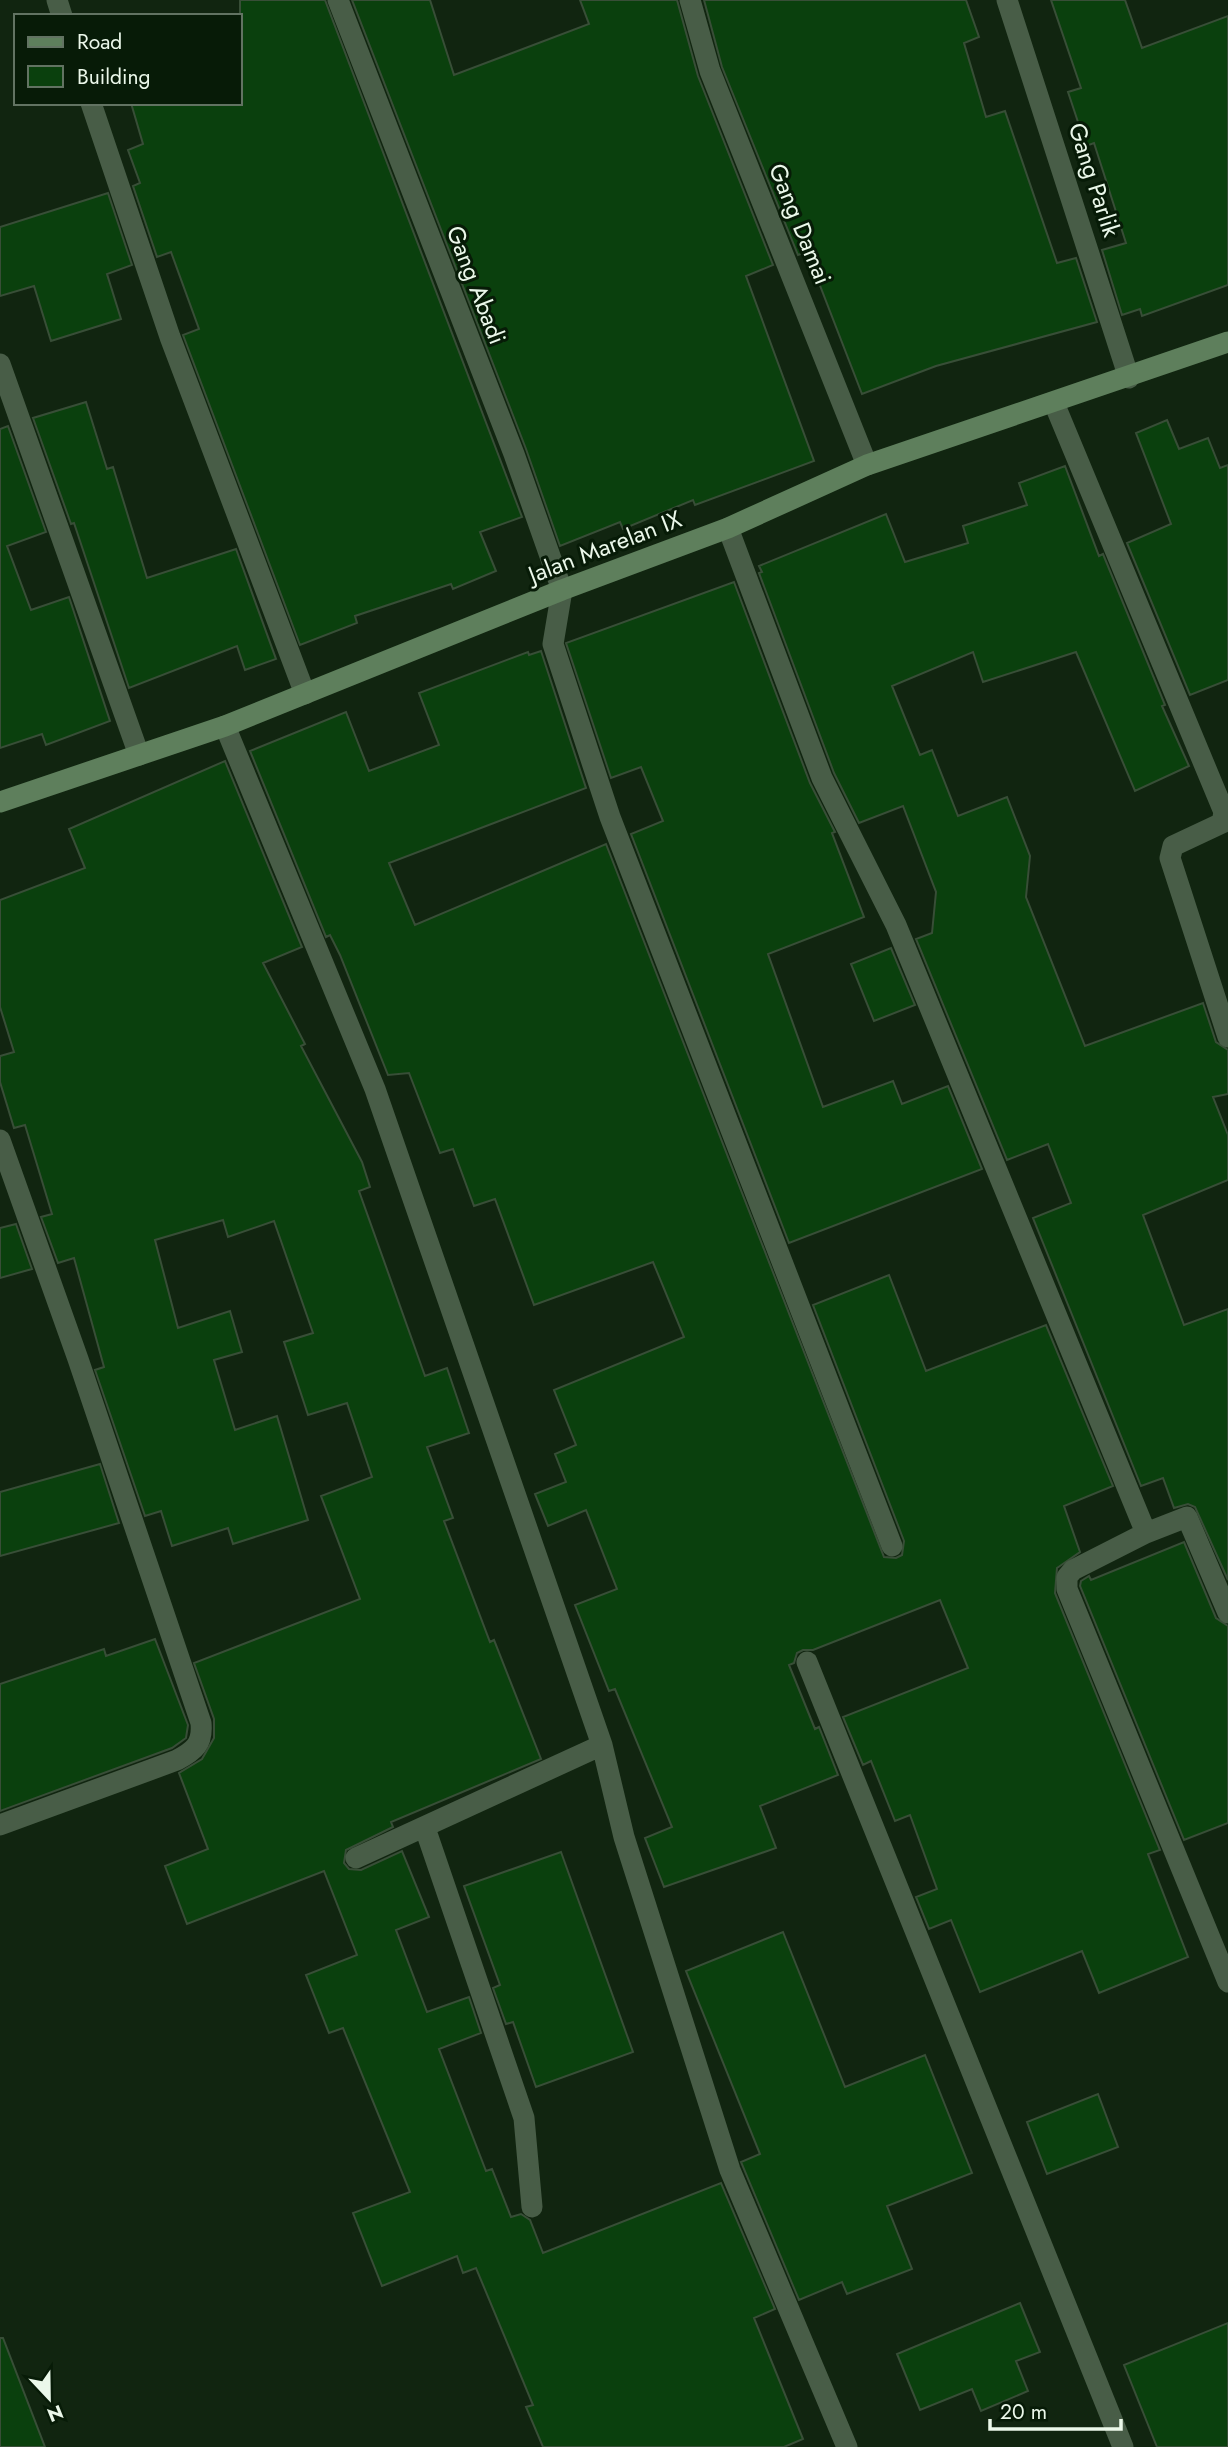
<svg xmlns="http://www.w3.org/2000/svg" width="1228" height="2447" viewBox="0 0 1228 2447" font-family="Jost,sans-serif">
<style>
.building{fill:#0a400d;stroke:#384e37;stroke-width:2}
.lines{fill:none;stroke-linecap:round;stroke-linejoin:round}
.minor{stroke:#485d47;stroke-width:21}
.secondary{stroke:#5e7f5c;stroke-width:21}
.labels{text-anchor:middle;stroke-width:6;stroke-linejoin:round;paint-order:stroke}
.street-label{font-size:24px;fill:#ebf8ea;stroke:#071b07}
</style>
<rect width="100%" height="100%" fill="#112510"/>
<path class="building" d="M 240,0 L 325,0 L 522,517 L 480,532 L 496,571 L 453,589 L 451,584 L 355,616 L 357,623 L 300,645 L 183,335 L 199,329 L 171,252 L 157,257 L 133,186 L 140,183 L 128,150 L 143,144 L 131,103 L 240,103 Z
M 352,0 L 430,0 L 454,75 L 589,24 L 580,0 L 677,0 L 698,76 L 773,265 L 746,276 L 814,461 L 695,505 L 693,500 L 623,529 L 620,522 L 560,546 L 526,449 Z
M 704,0 L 966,0 L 979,37 L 964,43 L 986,117 L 1005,111 L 1057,263 L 1076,258 L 1097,322 L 936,366 L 862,394 L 807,252 L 798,255 L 722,67 Z
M 1051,0 L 1125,0 L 1142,48 L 1228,16 L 1228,285 L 1142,316 L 1140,309 L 1122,315 L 1102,250 L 1126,243 L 1094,143 L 1086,146 L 1068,92 L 1081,88 Z
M 108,193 L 132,265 L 107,274 L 121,319 L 51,341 L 34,286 L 0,296 L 0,227 Z
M 86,402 L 107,469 L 113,467 L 147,578 L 236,549 L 276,659 L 245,670 L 237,646 L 129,688 L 74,523 L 71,524 L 33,418 Z
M 1167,420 L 1179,449 L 1208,438 L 1220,468 L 1228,465 L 1228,680 L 1190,695 L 1127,543 L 1171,524 L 1136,433 Z
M 8,426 L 46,532 L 7,546 L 31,610 L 69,597 L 110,721 L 46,745 L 42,734 L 0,748 L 0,429 Z
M 1065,466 L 1099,556 L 1103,554 L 1165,705 L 1162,706 L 1189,766 L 1135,791 L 1076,652 L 983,682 L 973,652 L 892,686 L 920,755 L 932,750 L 958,816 L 1007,797 L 1030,856 L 1026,897 L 1085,1046 L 1203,1003 L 1216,1042 L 1228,1050 L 1228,1094 L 1213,1097 L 1228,1135 L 1228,1180 L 1143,1215 L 1184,1325 L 1228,1309 L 1228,1580 L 1195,1507 L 1188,1504 L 1174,1508 L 1163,1478 L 1141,1486 L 1033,1218 L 1071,1203 L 1048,1144 L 1007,1160 L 916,939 L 932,933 L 936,892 L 903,806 L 859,823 L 834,773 L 759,573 L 762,572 L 759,566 L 886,514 L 905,562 L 968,543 L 963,526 L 1027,505 L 1019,483 Z
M 734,582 L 810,783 L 835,832 L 832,833 L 864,917 L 768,954 L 823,1107 L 893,1081 L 902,1104 L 948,1086 L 982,1169 L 789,1243 L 631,834 L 663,821 L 641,767 L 611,778 L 566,643 Z
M 541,651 L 586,788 L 389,863 L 415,925 L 606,844 L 884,1557 L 896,1558 L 902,1555 L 904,1541 L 813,1305 L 889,1275 L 926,1371 L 1046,1325 L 1113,1486 L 1064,1506 L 1080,1552 L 1057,1568 L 1055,1593 L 1160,1850 L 1148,1854 L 1188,1957 L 1099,1993 L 1082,1951 L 980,1992 L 951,1920 L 929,1929 L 916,1897 L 937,1889 L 910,1815 L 895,1821 L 871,1761 L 863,1765 L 843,1717 L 968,1668 L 940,1600 L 813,1650 L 803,1650 L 797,1653 L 794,1663 L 789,1665 L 815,1729 L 819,1727 L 838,1775 L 760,1806 L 776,1848 L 664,1887 L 645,1838 L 672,1827 L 615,1689 L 609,1691 L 575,1605 L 617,1589 L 586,1510 L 548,1526 L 535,1494 L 566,1482 L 555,1454 L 576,1445 L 554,1390 L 684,1337 L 653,1262 L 534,1305 L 495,1199 L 474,1206 L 453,1149 L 440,1153 L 409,1073 L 388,1075 L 340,955 L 330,935 L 326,937 L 250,751 L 346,712 L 369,771 L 439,745 L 419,693 L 528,652 L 529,655 Z
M 225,761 L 302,947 L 263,963 L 305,1044 L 301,1046 L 362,1162 L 370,1187 L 359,1191 L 425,1376 L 447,1368 L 469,1433 L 427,1447 L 453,1518 L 444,1521 L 490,1642 L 494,1640 L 541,1759 L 391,1822 L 393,1827 L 346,1850 L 344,1863 L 349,1869 L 361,1870 L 402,1851 L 429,1917 L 396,1930 L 427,2012 L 469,1997 L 481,2033 L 439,2049 L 486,2171 L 492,2169 L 511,2217 L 521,2214 L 530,2220 L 543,2253 L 721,2183 L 775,2309 L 754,2318 L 803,2439 L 784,2447 L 543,2447 L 526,2407 L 533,2405 L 476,2268 L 463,2273 L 457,2256 L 382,2286 L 353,2213 L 410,2192 L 343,2028 L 329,2033 L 306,1975 L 357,1955 L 324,1871 L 187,1924 L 165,1866 L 208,1849 L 179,1773 L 202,1759 L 214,1738 L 214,1719 L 194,1663 L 360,1599 L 321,1496 L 372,1477 L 347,1403 L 308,1415 L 284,1342 L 313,1333 L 274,1221 L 228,1237 L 223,1220 L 155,1240 L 178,1328 L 230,1311 L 242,1352 L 214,1360 L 235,1430 L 277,1416 L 308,1520 L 233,1544 L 228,1528 L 172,1546 L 161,1511 L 145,1516 L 95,1370 L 104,1367 L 74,1258 L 58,1263 L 41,1217 L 52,1214 L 25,1125 L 14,1128 L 0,1082 L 0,1056 L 14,1052 L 0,1007 L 0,900 L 85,868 L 69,829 Z
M 891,948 L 915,1005 L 874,1021 L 851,964 Z
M 16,1224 L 32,1269 L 0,1278 L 0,1228 Z
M 100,1464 L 119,1523 L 0,1556 L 0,1492 Z
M 1184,1542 L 1216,1618 L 1228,1626 L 1228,1823 L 1184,1840 L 1080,1586 L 1081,1581 L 1089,1576 L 1091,1580 Z
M 155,1639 L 188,1725 L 186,1738 L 172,1748 L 0,1811 L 0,1684 L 104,1649 L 106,1656 Z
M 561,1852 L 633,2052 L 536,2087 L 513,2022 L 506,2024 L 493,1988 L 500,1985 L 464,1886 Z
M 783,1932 L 845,2087 L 925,2055 L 972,2173 L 887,2206 L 912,2269 L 847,2294 L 842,2282 L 799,2300 L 741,2162 L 760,2154 L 686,1971 Z
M 1098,2094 L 1118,2147 L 1047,2174 L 1027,2122 Z
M 1020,2303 L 1040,2352 L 1016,2361 L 1028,2391 L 981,2411 L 972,2389 L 920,2410 L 897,2354 Z
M 1228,2323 L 1228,2447 L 1157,2447 L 1124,2365 Z
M 0,2338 L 3,2338 L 45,2447 L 0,2447 Z"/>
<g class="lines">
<path class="minor" d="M 57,0 L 62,16
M 338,0 L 514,454 L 562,590 L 553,644 L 610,817 L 892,1546
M 690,0 L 710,71 L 867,465
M 1007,0 L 1129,378
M 91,103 L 170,337 L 305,694
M 0,364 L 139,755
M 1054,403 L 1224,812 L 1222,823 L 1173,846 L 1170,858 L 1228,1037
M 728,528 L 822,778 L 896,925 L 1146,1533
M 225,726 L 375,1089 L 602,1745 L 624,1837 L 730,2170 L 847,2447
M 0,1140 L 78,1359 L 201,1723 C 203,1744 194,1751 177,1760 L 0,1825
M 1228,1613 L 1187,1517 L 1146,1533 L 1073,1570 L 1067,1577 L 1067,1589 L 1228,1982
M 807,1662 L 1123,2447
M 425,1828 L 524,2118 L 532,2207
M 356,1858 L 602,1745"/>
<path class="secondary" d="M 0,802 L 225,726 L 562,590 L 728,528 L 867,465 L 1228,342"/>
</g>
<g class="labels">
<g class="street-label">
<text transform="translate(1094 180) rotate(72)" y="8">Gang Parlik</text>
<text transform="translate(800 224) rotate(68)" y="8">Gang Damai</text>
<text transform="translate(476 285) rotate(69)" y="8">Gang Abadi</text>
<text transform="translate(605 547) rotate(-21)" y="8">Jalan Marelan IX</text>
</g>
</g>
<rect x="14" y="14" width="228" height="91" fill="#071b07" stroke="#627362" stroke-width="2"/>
<rect x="28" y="37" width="35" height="10" fill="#5e7f5c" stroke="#627362" stroke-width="2"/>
<text x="77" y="49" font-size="21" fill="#ebf8ea">Road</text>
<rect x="28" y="66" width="35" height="21" fill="#0a400d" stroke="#627362" stroke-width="2"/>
<text x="77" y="84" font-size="21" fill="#ebf8ea">Building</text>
<g transform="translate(49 2398) rotate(158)" stroke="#071b07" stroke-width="5" paint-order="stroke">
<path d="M0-5L12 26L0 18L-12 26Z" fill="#ebf8ea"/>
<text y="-10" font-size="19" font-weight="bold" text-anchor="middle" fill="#ebf8ea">N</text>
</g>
<path d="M990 2419v10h131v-10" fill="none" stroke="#ebf8ea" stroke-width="3.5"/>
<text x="1000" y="2419" font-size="21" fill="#ebf8ea" stroke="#071b07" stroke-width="5" paint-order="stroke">20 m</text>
</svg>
